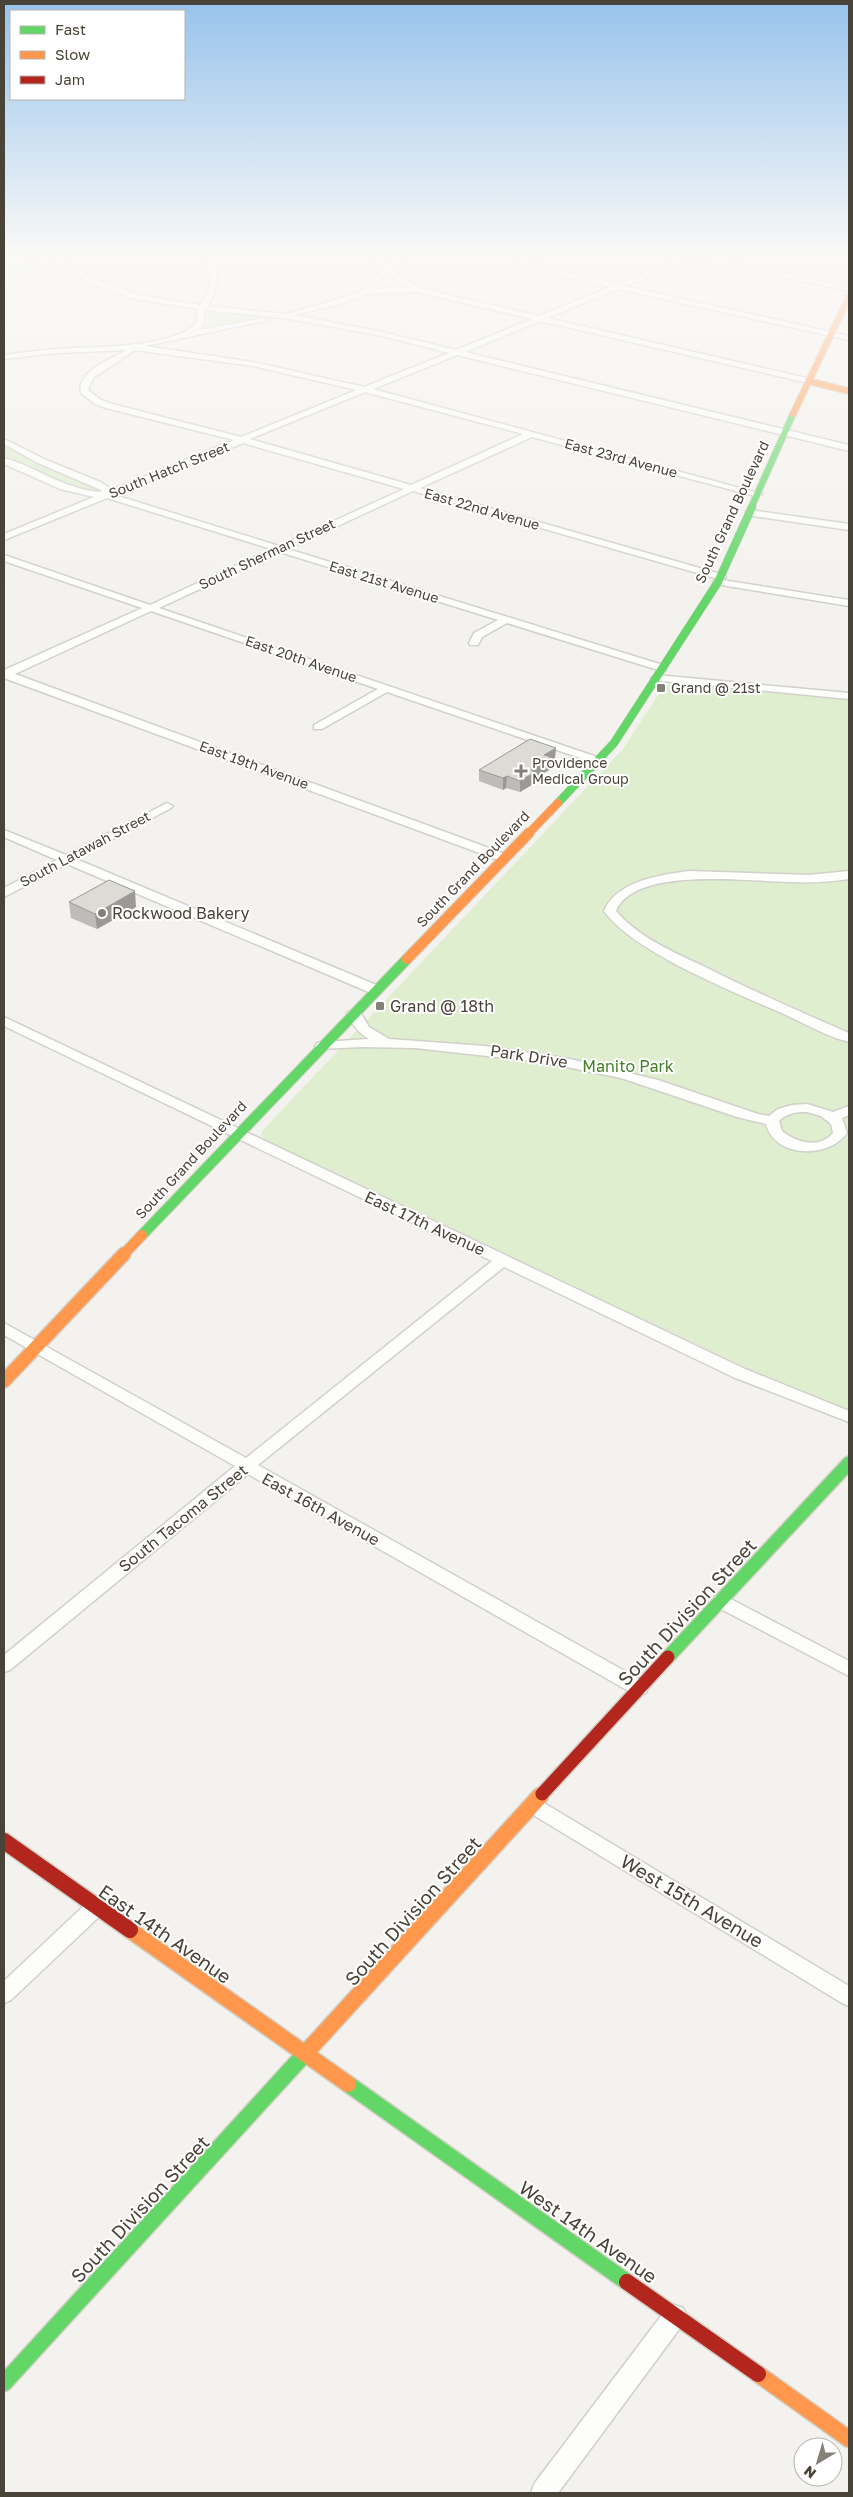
<svg xmlns="http://www.w3.org/2000/svg" width="853" height="2497" viewBox="0 0 853 2497" font-family="'Golos Text',sans-serif">
<style>
.green{fill:#dfeece}
.lines{fill:none;stroke-linecap:round;stroke-linejoin:round}
.street-casing{stroke:#d1d0cb;stroke-width:3}
.fast-far4-casing{stroke:#d3cfc4;stroke-width:8}
.fast-far3-casing{stroke:#d3cfc4;stroke-width:9}
.fast-far2-casing{stroke:#d3cfc4;stroke-width:12}
.fast-far1-casing{stroke:#d3cfc4;stroke-width:16}
.fast-casing{stroke:#d3cfc4;stroke-width:19}
.slow-far4-casing{stroke:#d3cfc4;stroke-width:8}
.slow-far3-casing{stroke:#d3cfc4;stroke-width:9}
.slow-far2-casing{stroke:#d3cfc4;stroke-width:12}
.slow-far1-casing{stroke:#d3cfc4;stroke-width:16}
.slow-casing{stroke:#d3cfc4;stroke-width:19}
.jam-far1-casing{stroke:#d3cfc4;stroke-width:16}
.jam-casing{stroke:#d3cfc4;stroke-width:19}
.street{fill:#fdfdfc;fill-rule:evenodd}
.fast-far4{stroke:#63d668;stroke-width:6}
.fast-far3{stroke:#63d668;stroke-width:8}
.fast-far2{stroke:#63d668;stroke-width:10}
.fast-far1{stroke:#63d668;stroke-width:13}
.fast{stroke:#63d668;stroke-width:16}
.slow-far4{stroke:#ff974d;stroke-width:6}
.slow-far3{stroke:#ff974d;stroke-width:8}
.slow-far2{stroke:#ff974d;stroke-width:10}
.slow-far1{stroke:#ff974d;stroke-width:13}
.slow{stroke:#ff974d;stroke-width:16}
.jam-far1{stroke:#b3261e;stroke-width:13}
.jam{stroke:#b3261e;stroke-width:16}
.wall{fill:#bebcb8}
.shaded-wall{fill:#9b9996}
.building{fill:#dddbd6;stroke:#9b9996}
.poi-dot{fill:#858178;stroke:#fff;stroke-width:2}
.labels{text-anchor:middle;stroke-width:4;stroke-linejoin:round;paint-order:stroke}
.far-street-label{font-size:14px;fill:#4a4438;stroke:#fff}
.far-poi-label{font-size:14px;fill:#4a4438;stroke:#fff;text-anchor:start}
.poi-label{font-size:16px;fill:#4a4438;stroke:#fff;text-anchor:start}
.street-label{font-size:16px;fill:#4a4438;stroke:#fff}
.park-label{font-size:16px;fill:#448028;stroke:#fff}
.near-street-label{font-size:19px;fill:#4a4438;stroke:#fff}
</style>
<rect width="100%" height="100%" fill="#f3f2ee"/>
<path class="green" d="M 42,257 L 46,261 L 4,275 L 4,267 Z
M 209,312 L 266,317 L 207,327 Z
M 4,444 L 44,465 L 101,489 L 95,493 L 88,492 L 4,457 Z
M 668,684 L 849,699 L 849,1410 L 757,1373 L 265,1140 L 261,1135 L 263,1130 L 623,749 L 664,686 Z"/>
<g class="lines">
<g class="street-casing">
<path id="street" d="M 203,255 L 211,255 C 218,273 220,290 207,306 L 287,314 L 358,293 L 370,284 L 382,270 L 369,255 L 376,255 L 386,266 L 402,255 L 410,255 L 390,270 L 423,289 L 539,316 L 610,287 L 529,268 L 510,255 L 518,255 L 535,264 L 617,284 L 684,257 L 681,255 L 698,255 L 849,287 L 849,291 L 692,259 L 625,286 L 849,336 L 849,340 L 618,289 L 547,318 L 811,379 L 812,381 L 808,383 L 540,321 L 465,352 L 849,445 L 849,451 L 457,355 L 373,389 L 762,494 L 755,496 L 532,437 L 420,488 L 724,575 L 726,577 L 722,580 L 849,600 L 849,606 L 715,584 L 713,582 L 718,579 L 413,491 L 288,549 L 666,666 L 666,670 L 658,670 L 507,623 L 482,637 L 478,645 L 470,645 L 469,643 L 474,633 L 498,620 L 280,552 L 159,608 L 603,759 L 603,763 L 595,763 L 387,692 L 322,729 L 314,729 L 314,725 L 378,689 L 151,611 L 15,674 L 508,855 L 508,861 L 504,862 L 4,678 L 4,670 L 142,608 L 4,561 L 4,555 L 150,605 L 271,549 L 107,498 L 4,540 L 4,534 L 94,497 L 60,489 L 4,464 L 4,458 C 37,467 65,490 101,492 L 101,490 L 38,463 L 4,444 L 4,439 L 44,459 L 100,482 L 108,487 L 109,491 L 234,440 L 106,408 L 95,404 L 81,393 C 76,370 112,360 126,350 L 57,353 L 4,359 L 4,355 C 22,353 40,350 58,349 C 94,346 168,349 196,324 L 198,309 L 135,299 L 92,284 L 53,260 L 53,258 L 57,258 L 98,280 L 139,295 L 200,305 C 213,289 211,273 203,255 ZM 387,274 L 410,288 L 373,289 ZM 417,292 L 532,319 L 456,350 L 382,332 L 294,315 L 344,303 L 367,294 ZM 205,310 L 285,318 L 382,336 L 449,353 L 364,387 L 253,362 L 145,346 L 268,320 L 264,318 L 199,330 L 204,323 ZM 135,350 L 253,366 L 357,390 L 241,437 L 112,404 L 101,400 L 88,390 L 93,378 ZM 365,392 L 523,434 L 411,485 L 250,439 ZM 243,443 L 404,489 L 279,546 L 115,495 Z
M 749,510 L 849,524 L 849,530 L 746,515 L 746,511 Z
M 656,675 L 849,693 L 849,699 L 652,680 L 651,678 Z
M 167,803 L 173,806 L 171,808 L 76,859 L 381,987 L 382,990 L 381,993 L 371,993 L 67,864 L 4,897 L 4,888 L 57,860 L 4,837 L 4,830 L 66,855 Z
M 689,871 L 809,875 L 849,871 L 849,879 C 830,882 811,883 791,882 C 753,882 634,865 616,911 C 638,937 673,952 703,966 C 751,990 800,1012 849,1033 L 849,1042 C 828,1037 806,1024 786,1015 C 737,993 634,953 604,911 C 616,881 660,875 689,871 Z
M 354,1009 L 359,1010 L 369,1027 L 389,1039 L 485,1046 L 570,1059 L 658,1080 L 758,1114 L 769,1116 L 778,1109 L 792,1105 L 807,1104 L 833,1112 L 849,1106 L 849,1115 L 842,1118 L 847,1133 C 829,1159 774,1158 766,1124 L 737,1117 L 621,1078 L 542,1062 L 415,1048 L 362,1047 L 317,1049 L 315,1046 L 317,1043 L 322,1042 L 369,1039 C 358,1033 352,1024 347,1013 ZM 807,1112 L 821,1116 L 831,1124 L 833,1133 C 819,1149 797,1143 782,1131 L 779,1121 C 787,1113 796,1112 807,1112 Z
M 4,1017 L 745,1369 L 849,1411 L 849,1422 L 733,1377 L 504,1267 L 258,1465 L 646,1683 L 648,1688 L 646,1693 L 639,1695 L 632,1693 L 248,1474 L 10,1670 L 4,1672 L 4,1655 L 235,1466 L 4,1335 L 4,1323 L 246,1458 L 492,1261 L 4,1026 Z
M 721,1594 L 849,1661 L 849,1676 L 715,1606 L 712,1601 L 715,1596 Z
M 534,1797 L 849,1986 L 849,2006 L 842,2003 L 527,1811 L 524,1805 L 527,1799 Z
M 96,1899 L 103,1901 L 106,1907 L 103,1913 L 11,2000 L 4,2003 L 4,1981 L 89,1901 Z
M 675,2305 L 683,2308 L 687,2316 L 683,2324 L 558,2493 L 531,2493 L 534,2484 L 667,2308 Z"/>
</g>
<g class="fast-far4-casing">
<path id="fast-far4" d="M 751,508 L 793,414"/>
</g>
<g class="fast-far3-casing">
<path id="fast-far3" d="M 558,803 L 614,743 L 718,582 L 752,507"/>
</g>
<g class="fast-far2-casing">
<path id="fast-far2" d="M 142,1235 L 407,959"/>
</g>
<g class="fast-far1-casing">
<path id="fast-far1" d="M 668,1657 L 849,1463"/>
</g>
<g class="fast-casing">
<path id="fast" d="M 348,2084 L 627,2282
M 4,2383 L 312,2046"/>
</g>
<g class="slow-far4-casing">
<path id="slow-far4" d="M 808,381 L 849,391
M 793,414 L 849,297"/>
</g>
<g class="slow-far3-casing">
<path id="slow-far3" d="M 528,834 L 558,803"/>
</g>
<g class="slow-far2-casing">
<path id="slow-far2" d="M 407,959 L 529,833
M 123,1255 L 142,1235"/>
</g>
<g class="slow-far1-casing">
<path id="slow-far1" d="M 4,1381 L 124,1254
M 539,1798 L 542,1794"/>
</g>
<g class="slow-casing">
<path id="slow" d="M 130,1930 L 348,2084
M 312,2046 L 540,1796
M 758,2374 L 849,2439"/>
</g>
<g class="jam-far1-casing">
<path id="jam-far1" d="M 542,1794 L 668,1657"/>
</g>
<g class="jam-casing">
<path id="jam" d="M 4,1841 L 130,1930
M 627,2282 L 758,2374"/>
</g>
<use href="#street" class="street"/>
<use href="#fast-far4" class="fast-far4"/>
<use href="#fast-far3" class="fast-far3"/>
<use href="#fast-far2" class="fast-far2"/>
<use href="#fast-far1" class="fast-far1"/>
<use href="#fast" class="fast"/>
<use href="#slow-far4" class="slow-far4"/>
<use href="#slow-far3" class="slow-far3"/>
<use href="#slow-far2" class="slow-far2"/>
<use href="#slow-far1" class="slow-far1"/>
<use href="#slow" class="slow"/>
<use href="#jam-far1" class="jam-far1"/>
<use href="#jam" class="jam"/>
</g>
<path class="wall" d="M 555,759 L 551,762 L 551,769 L 535,778 L 535,783 L 520,792 L 506,788 L 503,790 L 479,781 L 479,770 Z
M 69,902 L 136,907 L 97,929 L 71,918 Z"/>
<path class="shaded-wall" d="M 556,748 L 555,759 L 551,762 L 551,769 L 535,778 L 535,783 L 520,792 L 520,781 L 544,755 Z
M 507,776 L 506,788 L 503,790 L 503,778 Z
M 135,891 L 136,907 L 97,929 L 95,914 Z"/>
<path class="building" d="M 530,739 L 556,748 L 544,755 L 551,757 L 531,770 L 535,772 L 520,781 L 507,776 L 503,778 L 479,770 Z
M 109,880 L 135,891 L 95,914 L 69,902 Z"/>
<linearGradient id="sky" x2="0" y2="1"><stop stop-color="#97c3ec"/><stop offset="0.42" stop-color="#faf9f7"/><stop offset="1" stop-color="#faf9f7" stop-opacity="0"/></linearGradient>
<rect width="853" height="604" fill="url(#sky)"/>
<g class="poi-dot">
<rect x="656" y="683" width="10" height="10" rx="2.5"/>
<path d="M518.5 763.5h5v5h5v5h-5v5h-5v-5h-5v-5h5z"/>
<circle cx="102" cy="913" r="5"/>
<rect x="375" y="1001" width="10" height="10" rx="2.5"/>
</g>
<g class="labels">
<g class="far-street-label">
<text transform="translate(621 458) rotate(15)" y="5">East 23rd Avenue</text>
<text transform="translate(169 470) rotate(-22)" y="5">South Hatch Street</text>
<text transform="translate(482 509) rotate(16)" y="5">East 22nd Avenue</text>
<text transform="translate(732 512) rotate(-65)" y="5">South Grand Boulevard</text>
<text transform="translate(267 554) rotate(-25)" y="5">South Sherman Street</text>
<text transform="translate(384 582) rotate(17)" y="5">East 21st Avenue</text>
<text transform="translate(301 659) rotate(19)" y="5">East 20th Avenue</text>
<text transform="translate(254 765) rotate(20)" y="5">East 19th Avenue</text>
<text transform="translate(85 849) rotate(-28)" y="5">South Latawah Street</text>
<text transform="translate(473 869) rotate(-46)" y="5">South Grand Boulevard</text>
<text transform="translate(191 1160) rotate(-47)" y="5">South Grand Boulevard</text>
</g>
<g class="far-poi-label">
<text x="671" y="693">Grand @ 21st</text>
<text x="532" y="768">Providence<tspan x="532" dy="16">Medical Group</tspan></text>
</g>
<g class="poi-label">
<text x="112" y="919">Rockwood Bakery</text>
<text x="390" y="1012">Grand @ 18th</text>
</g>
<g class="street-label">
<text transform="translate(529 1056) rotate(9)" y="6">Park Drive</text>
<text transform="translate(425 1223) rotate(25)" y="6">East 17th Avenue</text>
<text transform="translate(321 1509) rotate(29)" y="6">East 16th Avenue</text>
<text transform="translate(183 1518) rotate(-39)" y="6">South Tacoma Street</text>
</g>
<g class="park-label">
<text x="628" y="1072">Manito Park</text>
</g>
<g class="near-street-label">
<text transform="translate(687 1612) rotate(-47)" y="7">South Division Street</text>
<text transform="translate(692 1901) rotate(31)" y="7">West 15th Avenue</text>
<text transform="translate(413 1911) rotate(-48)" y="7">South Division Street</text>
<text transform="translate(165 1934) rotate(35)" y="7">East 14th Avenue</text>
<text transform="translate(140 2209) rotate(-47)" y="7">South Division Street</text>
<text transform="translate(588 2232) rotate(35)" y="7">West 14th Avenue</text>
</g>
</g>
<rect width="853" height="2497" fill="none" stroke="#4a4438" stroke-width="10"/>
<rect x="10" y="10" width="175" height="90" fill="#ffffff" stroke="#b7b4af"/>
<rect x="20" y="26" width="25" height="8" fill="#63d668" stroke="#b7b4af"/>
<text x="55" y="35" font-size="15" fill="#4a4438">Fast</text>
<rect x="20" y="51" width="25" height="8" fill="#ff974d" stroke="#b7b4af"/>
<text x="55" y="60" font-size="15" fill="#4a4438">Slow</text>
<rect x="20" y="76" width="25" height="8" fill="#b3261e" stroke="#b7b4af"/>
<text x="55" y="85" font-size="15" fill="#4a4438">Jam</text>
<g transform="translate(818 2462) rotate(218)"><circle r="24" fill="#ffffff" stroke="#b7b4af"/>
<path d="M0-4L9 19L0 12L-9 19Z" fill="#858178"/>
<text y="-8" font-size="14" font-weight="bold" text-anchor="middle" fill="#4a4438">N</text>
</g>
</svg>
